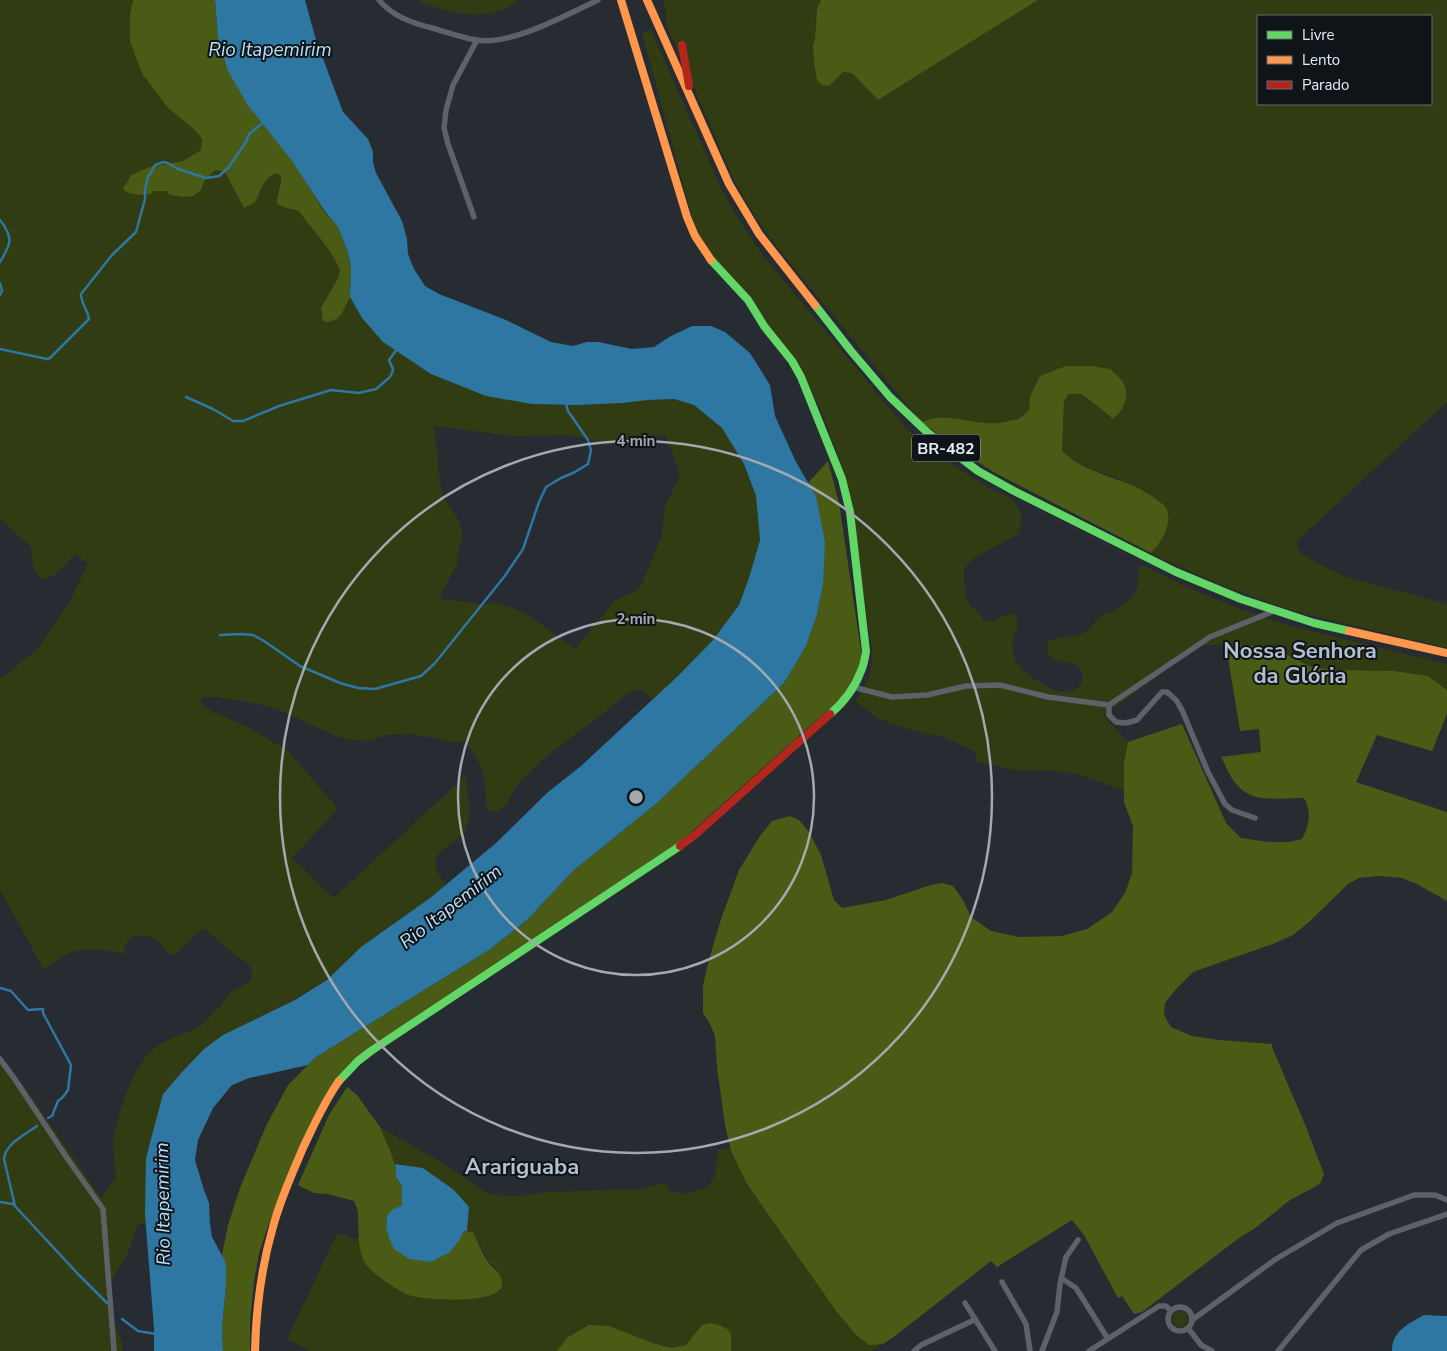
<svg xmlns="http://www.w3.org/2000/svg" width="1447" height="1351" viewBox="0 0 1447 1351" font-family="'Nunito Sans',sans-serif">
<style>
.green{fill:#313c12;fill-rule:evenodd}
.forest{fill:#4a5b15}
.water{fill:#2d77a2}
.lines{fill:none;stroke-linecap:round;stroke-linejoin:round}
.stream{stroke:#2d77a2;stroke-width:2.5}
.street{stroke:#5d6268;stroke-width:5.5}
.fast{stroke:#63d668;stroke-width:8}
.slow{stroke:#ff974d;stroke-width:8}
.jam{stroke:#b3261e;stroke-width:8}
.ring{fill:none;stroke:#a2a9b0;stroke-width:2.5}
.labels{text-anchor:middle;stroke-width:4;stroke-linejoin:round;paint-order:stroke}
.shield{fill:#0f1419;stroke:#a5acb2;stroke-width:1}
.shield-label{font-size:16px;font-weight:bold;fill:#e5edf4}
.water-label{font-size:19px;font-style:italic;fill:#b8def8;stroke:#0f1419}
.district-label{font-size:22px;font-weight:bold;fill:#b2c0ce;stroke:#0f1419}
.centre{fill:#a2a9b0;stroke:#0f1419;stroke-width:2.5}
.ring-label{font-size:15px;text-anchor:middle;font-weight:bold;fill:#a2a9b0;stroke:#0f1419;stroke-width:4;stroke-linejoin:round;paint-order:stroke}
</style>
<rect width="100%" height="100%" fill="#262c32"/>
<path class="green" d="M 0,0 L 134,0 L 132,4 L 130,41 L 136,58 L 143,75 L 168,108 L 197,131 L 202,139 L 201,150 L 183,161 L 150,167 L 127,193 L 141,195 L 150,194 L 153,191 L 166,191 L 170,195 L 183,197 L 201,190 L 205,180 L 215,170 L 225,172 L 245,208 L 260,193 L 263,185 L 269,177 L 276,173 L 281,176 L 281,181 L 276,197 L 286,208 L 299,211 C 313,231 330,247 340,270 L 338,278 L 321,308 L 342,313 L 350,297 L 362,318 L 532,404 L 577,405 L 623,403 L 648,400 L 674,399 L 694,405 L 722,428 L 744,464 L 756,496 L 760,540 L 749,578 L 739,605 L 713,640 L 679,675 L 652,701 L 650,697 L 641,689 L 627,693 L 609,709 L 548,755 L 517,785 L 506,805 L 496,812 L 487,810 C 485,799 485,788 484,777 C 481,764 473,752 465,741 L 453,742 L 413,734 L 386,735 L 371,740 L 361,741 L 347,739 L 335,736 L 278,709 L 244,701 L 215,697 L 202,698 L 201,704 L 215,713 L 246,726 L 288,751 L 338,809 L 292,858 L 334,898 L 465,776 C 467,787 472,816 467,826 C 463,839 451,842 442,850 C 430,860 437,875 446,884 L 430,898 L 361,947 L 327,980 L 295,1000 L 204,1049 L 182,1072 L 163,1094 L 145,1214 L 146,1223 L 138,1225 L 128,1253 L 109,1284 L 106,1299 L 112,1319 L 121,1338 L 123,1351 L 0,1351 L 0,1055 L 28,1092 L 101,1198 L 116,1178 C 115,1166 113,1154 113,1143 C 113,1137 116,1130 117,1124 C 123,1098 135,1063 157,1046 C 170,1037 189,1034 202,1025 L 234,990 L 251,981 C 252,969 253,965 240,959 L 203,928 L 173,956 C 154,943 162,934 133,936 L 124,946 L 125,954 C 113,952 101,949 89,949 C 73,948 56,960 44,970 L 0,890 L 0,677 L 2,678 L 39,647 L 70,601 L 88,564 L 75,554 C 52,581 34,596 31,547 L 0,519 ZM 434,426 L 512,436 L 570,435 L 607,443 L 636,435 L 666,436 L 680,475 L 665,506 L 662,536 L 641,585 L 636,591 L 614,601 L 575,649 L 534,619 L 516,609 L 496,603 L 483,604 L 441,599 L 441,595 L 458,562 L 457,555 L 462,539 L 462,530 L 459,521 L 444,498 L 441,490 Z
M 420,0 L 519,0 C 514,3 508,8 502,10 C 470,20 449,12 420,2 Z
M 664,0 L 821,0 L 816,17 L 815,38 L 813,45 L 843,72 L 852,73 L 878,100 L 1038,0 L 1447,0 L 1447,402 L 1297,541 L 1299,552 L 1317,563 L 1346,577 L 1447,604 L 1447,648 L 1294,611 C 1245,595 1198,576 1151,553 L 1163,538 L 1149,493 C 1135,487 1122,481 1108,475 C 1090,469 1076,465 1062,451 L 1064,401 L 1069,394 L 1082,394 L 1112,419 L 1124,385 L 1030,397 L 1029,410 L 1020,418 L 1003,423 L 986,424 L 968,421 L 926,420 L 922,422 L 917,417 L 777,247 L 756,218 L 735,182 L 667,26 ZM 1258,16 L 1431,16 L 1431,104 L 1258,104 Z
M 651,30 L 721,188 L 737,217 L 764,257 L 905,427 L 931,449 L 959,469 L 988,487 L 1012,499 L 1016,504 L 1022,516 L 1019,534 L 974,558 L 964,569 C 964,581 964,600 973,608 C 977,613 981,613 983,620 L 993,622 C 1000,616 1005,614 1014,614 C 1022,625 1015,629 1013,639 C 1011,647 1014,659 1018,665 C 1024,673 1047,688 1057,691 C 1069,695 1086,688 1082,673 C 1077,658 1058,665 1049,655 C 1048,653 1047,650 1046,648 L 1049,641 L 1060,637 L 1076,636 L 1086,632 L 1102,615 L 1114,611 L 1133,597 L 1138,586 L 1140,564 C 1189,589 1238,610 1290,626 L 1447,664 L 1447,690 L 1428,676 L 1394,671 L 1337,670 L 1311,667 L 1280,651 L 1262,646 L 1192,645 L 1157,677 L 1103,715 L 1128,742 L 1124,763 L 1124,791 L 1078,774 L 1049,770 L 1021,771 L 977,762 L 974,751 L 943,737 L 911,730 L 879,719 L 855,701 C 868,686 873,669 872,650 L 850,501 L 842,467 L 824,418 L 809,386 L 792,355 L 724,268 L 710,254 L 695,228 L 642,33 Z
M 380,1127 L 449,1167 L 482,1190 L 493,1195 L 519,1196 L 545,1192 L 643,1189 L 664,1182 L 668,1190 L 681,1194 L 707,1188 L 715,1176 L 718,1150 L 727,1148 L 731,1151 L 747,1184 L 836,1311 L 857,1336 L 869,1344 L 883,1344 L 871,1351 L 731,1351 L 733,1340 L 702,1325 L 686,1345 L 671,1348 L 653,1343 L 609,1326 L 589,1325 L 568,1337 L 557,1351 L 310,1351 L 287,1339 L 336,1236 L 341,1233 L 353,1239 L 359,1238 L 360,1248 L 440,1300 L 480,1298 L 491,1296 L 500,1291 L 495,1268 L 490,1264 L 473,1232 L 467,1231 L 469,1206 L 402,1164 L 395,1164 Z
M1172 1319a8 8 0 1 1 16 0a8 8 0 1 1-16 0Z"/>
<path class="forest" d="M 134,0 L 215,0 L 218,37 L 323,210 L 338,227 L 347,250 L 351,266 L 350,297 L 342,313 L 337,319 L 328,322 L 323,321 L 321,308 L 338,278 L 340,270 C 330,247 313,231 299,211 L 286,208 L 277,204 C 276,194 282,186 281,176 L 276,173 L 269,177 L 263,185 L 255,202 L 244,208 L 225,172 L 215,170 L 205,180 L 201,190 L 193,196 L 183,197 L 170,195 L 166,191 L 154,191 L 151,194 C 141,195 130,196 123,189 L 131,175 L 150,167 L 183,161 L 201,150 L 202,139 L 196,131 L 168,108 L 143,75 L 136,58 L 130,41 L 130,15 L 132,4 Z
M 821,0 L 1038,0 L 878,100 L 852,73 L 843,72 L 829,86 L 822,85 L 817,80 L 814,62 L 813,45 L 815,38 L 817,9 Z
M 1066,366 L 1091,366 L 1110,369 C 1114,373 1121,378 1124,384 C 1130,397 1123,411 1113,419 L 1082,394 L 1069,394 L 1064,401 L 1062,451 C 1088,477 1130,477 1157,500 C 1160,502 1164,505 1166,508 C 1171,515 1167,530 1163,537 C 1160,543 1155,548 1151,553 L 995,473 L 950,444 L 922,422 C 950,409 980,430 1009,421 C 1012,420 1017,420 1020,418 C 1023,416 1026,412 1029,410 L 1030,397 L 1040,376 Z
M 828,461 L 839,503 L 861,651 L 861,664 L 847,693 L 680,842 L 360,1059 L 314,1120 L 268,1226 L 259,1253 L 254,1282 L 250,1321 L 250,1351 L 223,1351 L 222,1327 L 226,1286 L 226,1267 L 222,1255 L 228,1225 L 240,1188 L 266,1126 L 288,1085 L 316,1057 L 489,950 L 527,920 L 573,871 L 657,803 L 784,683 L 806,646 L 817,615 L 823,584 L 816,496 L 808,483 Z
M 1226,645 L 1262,646 L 1280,651 L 1311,667 L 1337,670 L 1394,671 L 1428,676 L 1447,690 L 1447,714 L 1432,751 L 1377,735 L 1356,782 L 1447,812 L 1447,901 L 1417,884 L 1402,878 L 1378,876 L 1359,878 L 1348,884 L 1309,922 L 1293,935 L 1273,944 L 1193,972 L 1176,989 L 1165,1003 L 1164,1015 L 1171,1027 L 1192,1036 L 1220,1040 L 1272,1044 L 1272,1047 L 1306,1127 L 1324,1174 L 1320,1184 L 1290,1200 L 1254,1229 L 1239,1238 L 1142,1312 L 1134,1314 L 1122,1296 L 1118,1298 L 1084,1235 L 1072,1220 L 997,1267 L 991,1261 L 895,1336 L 883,1344 L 869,1345 L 857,1336 L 836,1311 L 747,1184 L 731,1151 L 725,1125 L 717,1067 L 715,1036 L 710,1024 L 703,1013 L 703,986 L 707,967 L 720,922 L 739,870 L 760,836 L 772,821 L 790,816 L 799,820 L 809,832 L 821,855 L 834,900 L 842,908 L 886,900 L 931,885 L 942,883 L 953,886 L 963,900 L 971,917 L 991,931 L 1019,937 L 1062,936 L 1087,929 L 1112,912 L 1125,893 L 1132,873 L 1133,826 L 1124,802 L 1124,763 L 1128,742 L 1182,724 L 1226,823 L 1241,838 L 1268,842 L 1289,842 L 1302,839 C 1309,826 1312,811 1304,798 C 1282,797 1254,805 1237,785 C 1230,778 1226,766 1221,757 L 1261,752 L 1259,729 L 1240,731 Z
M 347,1087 L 357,1095 L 380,1127 L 391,1153 L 396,1169 L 396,1178 L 402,1187 L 402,1205 C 384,1213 384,1220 389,1238 L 460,1239 L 464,1231 L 473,1232 C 478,1242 482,1254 489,1263 C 494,1270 503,1274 502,1285 C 500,1305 428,1300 412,1296 C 400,1293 369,1272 364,1261 C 357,1247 359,1230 358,1215 C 358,1210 356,1205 354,1201 L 328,1194 L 314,1193 L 298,1185 L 329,1115 Z
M 710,1323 C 731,1328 733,1330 731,1351 L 557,1351 L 568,1337 L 589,1325 L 609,1326 L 653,1343 L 671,1348 L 686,1345 L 702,1325 Z"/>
<path class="water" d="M 215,0 L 305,0 L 316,40 L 343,112 L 368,139 L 373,152 L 373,162 L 376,173 L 402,221 L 407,239 L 408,254 L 414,269 L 425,286 L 439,294 L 506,320 L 551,342 L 573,346 L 587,342 L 598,342 L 632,349 L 654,347 L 669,337 L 692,326 L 711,326 L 725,332 L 750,353 L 770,385 L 775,416 L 796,462 L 816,496 L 825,542 L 823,584 L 817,615 L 806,646 L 784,683 L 657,803 L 573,871 L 527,920 L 489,950 L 316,1057 L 308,1065 L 249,1078 L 232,1085 L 213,1108 L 198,1140 L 195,1160 L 204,1190 L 209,1203 L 210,1224 L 212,1237 L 225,1261 L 226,1267 L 226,1286 L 222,1327 L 223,1351 L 154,1351 L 154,1329 L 145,1214 L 146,1158 L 163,1094 L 182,1072 L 204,1049 L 223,1035 L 295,1000 L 327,980 L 361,947 L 430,898 L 496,843 L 548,792 L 581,766 L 679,675 L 713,640 L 739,605 L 749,578 L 760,540 L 756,496 L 744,464 L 722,428 L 694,405 L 674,399 L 648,400 L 623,403 L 577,405 L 532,404 L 486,396 L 431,374 L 383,342 L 362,318 L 350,297 L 351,266 L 347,250 L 338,227 L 324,210 L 292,161 L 247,104 L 228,71 L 218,37 Z
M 395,1164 L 423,1168 L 454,1190 L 469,1207 L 467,1231 L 464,1231 L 460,1239 L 450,1252 L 431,1262 L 409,1259 L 394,1249 L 389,1238 L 386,1227 L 387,1216 L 392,1210 L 402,1205 L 402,1187 L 396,1177 L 396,1169 Z
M 1424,1315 L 1447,1316 L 1447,1351 L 1392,1351 C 1392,1331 1408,1324 1424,1315 Z"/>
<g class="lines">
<path class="stream" d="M 0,220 C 14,238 11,244 0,262
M 0,283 L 2,291 L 0,295
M 0,349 L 47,359 L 50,358 L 89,319 C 88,310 81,304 81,294 L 112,255 L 136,232 L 145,199 L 145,189 L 148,177 L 155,165 L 163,162 L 168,163 L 178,169 L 206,178 L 219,176 L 228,168 L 246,142 L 249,134 L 264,122
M 186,397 L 213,409 L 233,421 L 243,421 L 279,406 L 331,390 L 359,393 L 376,389 L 390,377 L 392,373 L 393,369 L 389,360 L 397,349
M 220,635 L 241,634 L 253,635 L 264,641 L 300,666 L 340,683 L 358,688 L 375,689 L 421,676 L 435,663 L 504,577 L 523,549 L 539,502 L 546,487 L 561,478 L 575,472 L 588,464 L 591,450 L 588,440 L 568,411 L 566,403
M 0,988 L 11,991 L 28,1010 L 43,1009 L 43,1013 L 71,1065 L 68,1090 L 63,1097 L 58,1101 L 52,1116 L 48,1118
M 0,1202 L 13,1204 L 78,1274 L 107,1303
M 15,1206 L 4,1159 C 5,1144 26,1134 37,1126
M 122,1319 L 138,1331 L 156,1334"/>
<path class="street" d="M 379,0 C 392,16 412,23 432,28 C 446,32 461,37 476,40 C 511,46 566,15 598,0
M 474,217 L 448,144 L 444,128 L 446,110 L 453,85 L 477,40
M 853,687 L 892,697 L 927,695 L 966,686 L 1000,685 L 1048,697 L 1109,705
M 1255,818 L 1232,810 L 1225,804 L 1208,772 L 1182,710 L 1176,700 L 1167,692 L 1162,692 L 1137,720 L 1126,723 L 1116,722 L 1109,715 L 1109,705 L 1210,637 L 1274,611
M 0,1059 L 14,1078 L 67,1158 L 103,1209 L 114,1351
M 1061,1278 L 1076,1288 L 1108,1339
M 1002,1282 L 1026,1324 L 1030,1351
M 965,1303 L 995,1351
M1168 1319a12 12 0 1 1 24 0a12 12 0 1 1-24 0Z
M 1192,1320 L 1276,1259 L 1337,1223 L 1414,1195 L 1435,1195 L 1447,1200
M 1188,1328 L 1201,1345 L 1212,1351
M 914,1351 L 921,1345 L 974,1320
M 1042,1351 L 1057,1312 L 1060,1284 L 1066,1257 L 1078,1240
M 1089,1351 L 1159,1306 L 1166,1306 L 1171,1311
M 1278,1351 L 1361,1250 L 1389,1234 L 1447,1214"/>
<path class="fast" d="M 711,260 L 748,300 L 764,326 L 792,361 L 801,377 L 842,479 L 850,512 L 866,651 C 865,657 864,665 861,671 C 855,687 843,703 830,714
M 815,305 L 851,351 L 890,397 L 928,433 L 978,471 L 1014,491 L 1176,572 L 1241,599 L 1314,623 L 1349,631
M 339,1081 L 358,1061 L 371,1051 L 680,846"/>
<path class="slow" d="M 621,0 L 687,217 L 695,236 L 711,260
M 647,0 L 729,184 L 759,234 L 815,305
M 1349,631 L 1447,653
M 255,1351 C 256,1311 262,1265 273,1227 C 280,1200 292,1174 303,1148 C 314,1125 324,1102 339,1081"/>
<path class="jam" d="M 682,45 L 689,86
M 680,846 L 696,834 L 830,714"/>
</g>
<g class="ring">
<circle cx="636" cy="797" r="178"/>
<circle cx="636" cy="797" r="356"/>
</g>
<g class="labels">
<rect class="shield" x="912" y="434.5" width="68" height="27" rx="4"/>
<g class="shield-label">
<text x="946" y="454">BR-482</text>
</g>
<g class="water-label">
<text x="270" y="56">Rio Itapemirim</text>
<text transform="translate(450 906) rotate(-38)" y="7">Rio Itapemirim</text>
<text transform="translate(162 1204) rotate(-91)" y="7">Rio Itapemirim</text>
</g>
<g class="district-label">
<text x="1300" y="658">Nossa Senhora<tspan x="1300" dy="25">da Glória</tspan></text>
<text x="522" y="1174">Arariguaba</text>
</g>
</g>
<circle cx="636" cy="797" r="8" class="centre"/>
<g class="ring-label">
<text x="636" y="446">4 min</text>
<text x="636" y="624">2 min</text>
</g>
<rect x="1257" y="15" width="175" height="90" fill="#0f1419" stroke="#656b71"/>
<rect x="1267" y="31" width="25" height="8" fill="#63d668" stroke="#656b71"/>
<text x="1302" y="40" font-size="15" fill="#e5edf4">Livre</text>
<rect x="1267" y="56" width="25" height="8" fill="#ff974d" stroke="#656b71"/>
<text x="1302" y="65" font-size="15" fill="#e5edf4">Lento</text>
<rect x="1267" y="81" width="25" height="8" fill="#b3261e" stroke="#656b71"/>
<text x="1302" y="90" font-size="15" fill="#e5edf4">Parado</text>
</svg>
